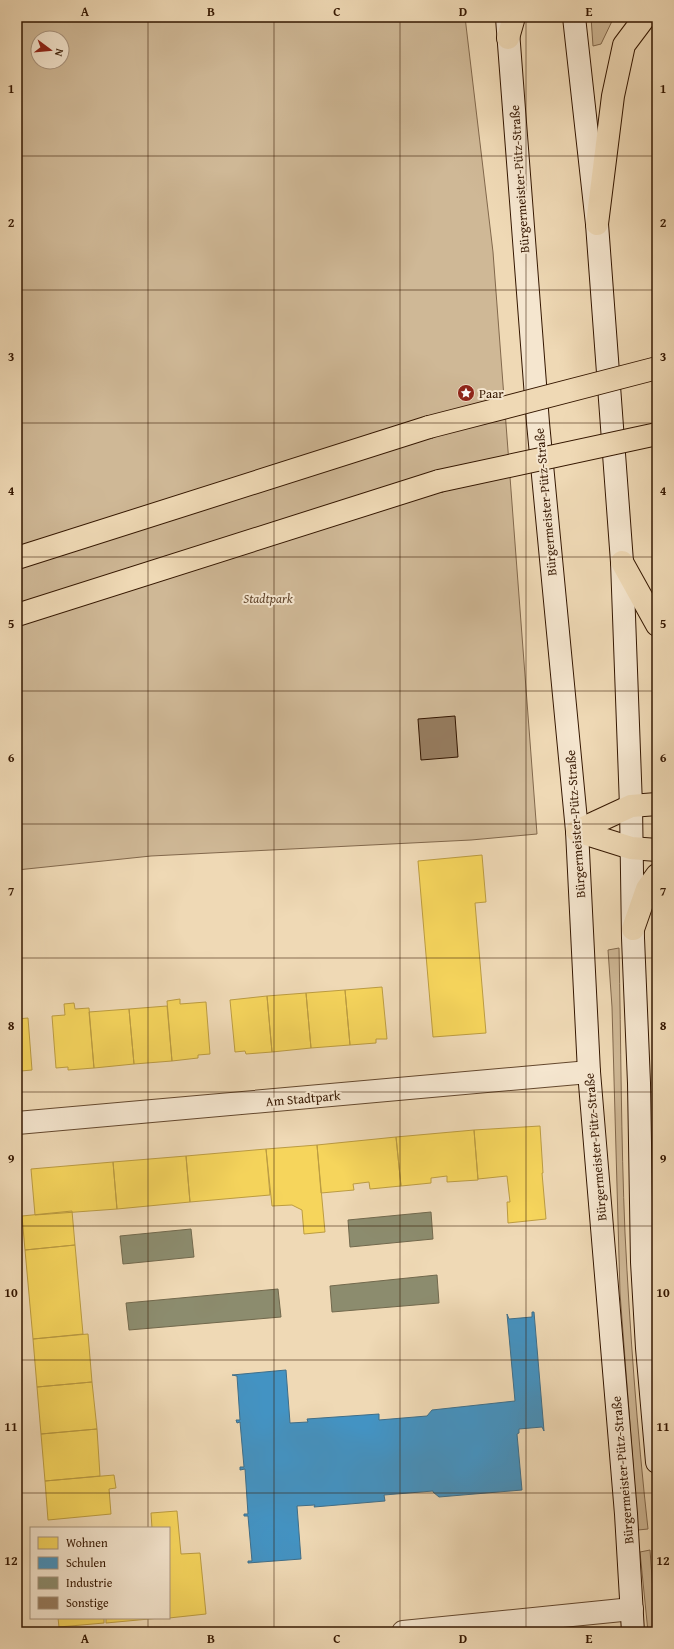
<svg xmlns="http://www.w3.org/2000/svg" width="674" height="1649" viewBox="0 0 674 1649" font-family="'Gentium Book Plus',serif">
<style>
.green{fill:#cfb896;stroke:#82684c;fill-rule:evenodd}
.homes{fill:#f6d55c;stroke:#bc9c41}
.schools{fill:#4393c3;stroke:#3f6e89}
.industry{fill:#8c8c6e;stroke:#72694d}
.building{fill:#967c5f;stroke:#351701}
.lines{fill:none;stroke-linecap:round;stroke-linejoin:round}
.minor-casing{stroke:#64482e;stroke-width:24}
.secondary-casing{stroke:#351701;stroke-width:24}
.motorway-casing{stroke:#351701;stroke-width:24}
.minor{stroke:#f5e6cf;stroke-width:22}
.secondary{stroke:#f5e6cf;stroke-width:22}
.motorway{stroke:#efd9b5;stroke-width:22}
.motorway-bridge-casing{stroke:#351701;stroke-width:24;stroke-linecap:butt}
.motorway-bridge{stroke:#efd9b5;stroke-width:22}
.grid{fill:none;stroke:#351701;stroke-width:1;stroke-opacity:0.55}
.labels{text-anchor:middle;stroke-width:4;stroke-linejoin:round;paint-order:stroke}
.street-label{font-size:13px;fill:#351701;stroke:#f5e6cf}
.poi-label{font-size:13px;fill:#351701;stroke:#f5e6cf;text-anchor:start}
.park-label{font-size:13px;font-style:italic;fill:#63472e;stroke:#f5e6cf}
.neatline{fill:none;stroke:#351701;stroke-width:1.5}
.grid-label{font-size:13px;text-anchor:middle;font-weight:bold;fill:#351701}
</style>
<rect width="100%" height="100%" fill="#efd9b5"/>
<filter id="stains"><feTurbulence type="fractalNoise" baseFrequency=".005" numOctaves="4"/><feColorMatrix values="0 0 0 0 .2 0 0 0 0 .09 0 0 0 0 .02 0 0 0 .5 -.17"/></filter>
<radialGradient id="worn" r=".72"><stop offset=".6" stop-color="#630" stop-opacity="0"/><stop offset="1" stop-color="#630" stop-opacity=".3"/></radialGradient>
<path class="green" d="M 17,17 L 465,17 L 493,252 L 537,834 L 471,840 L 151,856 L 17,870 ZM 38,38 L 62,38 L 62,62 L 38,62 Z
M 591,17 L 614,17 L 601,44 L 593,46 Z
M 619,948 C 621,1043 621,1138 625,1233 C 630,1332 637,1430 648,1529 L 638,1530 L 620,1293 L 612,1007 L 608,950 Z
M 650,1550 L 656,1632 L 648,1632 L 640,1552 Z"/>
<path class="homes" d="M 482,855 L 486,902 L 475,903 L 486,1033 L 433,1037 L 418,861 Z
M 382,987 L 387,1039 L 376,1039 L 376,1043 L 350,1045 L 345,990 Z
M 345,990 L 350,1045 L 311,1048 L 306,993 Z
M 306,993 L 311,1048 L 272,1052 L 267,996 Z
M 267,996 L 272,1052 L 246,1054 L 245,1051 L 235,1052 L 230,1000 Z
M 180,999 L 180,1004 L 206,1002 L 210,1054 L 198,1055 L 198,1058 L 172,1061 L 167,1001 Z
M 74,1003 L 75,1009 L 89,1008 L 94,1068 L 68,1070 L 68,1067 L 56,1068 L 52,1016 L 65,1015 L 64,1004 Z
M 167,1006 L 172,1061 L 134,1064 L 129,1009 Z
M 129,1009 L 134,1064 L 94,1068 L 89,1012 Z
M 28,1018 L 32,1070 L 21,1071 L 21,1074 L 17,1074 L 17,1019 Z
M 540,1126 L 543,1173 L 542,1173 L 546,1219 L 508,1223 L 507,1202 L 510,1202 L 507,1176 L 478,1179 L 474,1130 Z
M 474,1130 L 478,1180 L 447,1182 L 447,1176 L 431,1178 L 431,1183 L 401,1186 L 396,1137 Z
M 396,1137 L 401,1186 L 370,1189 L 369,1182 L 353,1184 L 354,1190 L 321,1193 L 317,1145 Z
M 317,1145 L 325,1232 L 304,1234 L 302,1210 L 292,1205 L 272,1206 L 266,1149 Z
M 266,1149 L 270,1195 L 190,1202 L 186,1156 Z
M 186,1156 L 190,1202 L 117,1209 L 113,1162 Z
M 113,1162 L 117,1209 L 35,1215 L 31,1169 Z
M 72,1211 L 75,1245 L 25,1250 L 22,1216 Z
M 75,1245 L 83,1334 L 33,1339 L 25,1250 Z
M 88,1334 L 92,1382 L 37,1387 L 33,1339 Z
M 92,1382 L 97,1429 L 41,1434 L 37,1387 Z
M 97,1429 L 100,1476 L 45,1481 L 41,1434 Z
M 114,1475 L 116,1488 L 109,1489 L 111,1514 L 48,1520 L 45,1481 Z
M 177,1511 L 181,1554 L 200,1553 L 206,1614 L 169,1618 L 169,1528 L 152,1528 L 151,1513 Z
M 58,1618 L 104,1618 L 104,1623 L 59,1627 Z
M 106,1618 L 160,1618 L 106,1623 Z"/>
<path class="schools" d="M 532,1312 L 534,1312 L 544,1431 L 542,1427 L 519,1429 L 519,1433 L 517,1434 L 522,1490 L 439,1497 L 433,1492 L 433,1491 L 384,1495 L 385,1501 L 314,1507 L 315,1505 L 297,1506 L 301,1559 L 248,1563 L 248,1561 L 252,1561 L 248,1516 L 244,1516 L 244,1514 L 248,1514 L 245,1469 L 240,1470 L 240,1467 L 244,1467 L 240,1422 L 237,1423 L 236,1420 L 240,1420 L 237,1376 L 232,1375 L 286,1370 L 290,1423 L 308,1422 L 307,1419 L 379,1414 L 379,1420 L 427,1416 L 432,1410 L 515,1401 L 507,1314 L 509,1319 L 532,1317 Z"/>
<path class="industry" d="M 431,1212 L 433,1239 L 350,1247 L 348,1220 Z
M 191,1229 L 194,1257 L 123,1264 L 120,1236 Z
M 437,1275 L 439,1303 L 332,1312 L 330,1286 Z
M 278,1289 L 281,1317 L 129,1330 L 126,1303 Z"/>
<path class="building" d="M 455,716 L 458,757 L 421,760 L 418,719 Z"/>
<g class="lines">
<g class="minor-casing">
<path id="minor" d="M 17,1123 L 589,1072
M 403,1632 L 632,1609"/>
</g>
<g class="secondary-casing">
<path id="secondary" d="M 574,17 L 597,224 L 622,562 L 631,806 L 633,938 L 639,1083 L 642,1262 L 647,1348 L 657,1462
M 507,18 L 538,423 L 577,831 L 589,1072 L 626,1514 L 633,1632"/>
</g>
<g class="motorway-casing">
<path id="motorway" d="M 508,38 L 514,17
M 597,224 L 613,96 L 624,45 L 645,17
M 17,558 L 429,427
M 622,562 L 657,625
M 17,615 L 439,481
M 577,831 L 631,806 L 657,804
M 577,831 L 631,848 L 657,850
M 633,929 L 647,889 L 657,875"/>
</g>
<use href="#minor" class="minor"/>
<use href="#secondary" class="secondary"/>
<use href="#motorway" class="motorway"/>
<g class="motorway-bridge-casing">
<path id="motorway-bridge" d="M 429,427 L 657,368
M 439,481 L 657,434"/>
</g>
<use href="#motorway-bridge" class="motorway-bridge"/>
</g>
<path class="grid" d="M 148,17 L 148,1528M 274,17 L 274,1632M 400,17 L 400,1632M 526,17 L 526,1632M 17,156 L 657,156M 17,290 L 657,290M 17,423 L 657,423M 17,557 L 657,557M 17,691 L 657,691M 17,824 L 657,824M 17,958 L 657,958M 17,1092 L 657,1092M 17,1226 L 657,1226M 17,1360 L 657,1360M 17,1493 L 657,1493M 148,1618 L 148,1632"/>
<defs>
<g id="sight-disc" transform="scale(0.9)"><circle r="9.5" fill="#8f2418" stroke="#f5e6cf"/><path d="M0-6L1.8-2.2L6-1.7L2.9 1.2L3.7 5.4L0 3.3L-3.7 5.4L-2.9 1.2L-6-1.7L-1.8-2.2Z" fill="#fff"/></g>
</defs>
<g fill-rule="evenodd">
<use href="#sight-disc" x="466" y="393"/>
</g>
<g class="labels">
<g class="street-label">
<text transform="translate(519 179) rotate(-94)" y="5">Bürgermeister-Pütz-Straße</text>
<text transform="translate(545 502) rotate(-95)" y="5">Bürgermeister-Pütz-Straße</text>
<text transform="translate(575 824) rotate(-94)" y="5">Bürgermeister-Pütz-Straße</text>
<text transform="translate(303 1098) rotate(-5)" y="5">Am Stadtpark</text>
<text transform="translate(595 1147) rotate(-95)" y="5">Bürgermeister-Pütz-Straße</text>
<text transform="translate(622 1470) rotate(-95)" y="5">Bürgermeister-Pütz-Straße</text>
</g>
<g class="poi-label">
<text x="479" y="398">Paar</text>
</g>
<g class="park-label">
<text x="268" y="603">Stadtpark</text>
</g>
</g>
<rect width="674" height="1649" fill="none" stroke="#efd9b5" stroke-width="44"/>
<rect x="30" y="1527" width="140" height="92" fill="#f5e6cf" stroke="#a8937d"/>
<rect x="38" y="1537" width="20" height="12" fill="#f6d55c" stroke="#a8937d"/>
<text x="66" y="1547" font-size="12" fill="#351701">Wohnen</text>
<rect x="38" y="1557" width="20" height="12" fill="#4393c3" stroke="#a8937d"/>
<text x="66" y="1567" font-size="12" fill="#351701">Schulen</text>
<rect x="38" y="1577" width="20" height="12" fill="#8c8c6e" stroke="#a8937d"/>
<text x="66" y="1587" font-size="12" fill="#351701">Industrie</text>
<rect x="38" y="1597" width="20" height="12" fill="#967c5f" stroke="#a8937d"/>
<text x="66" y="1607" font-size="12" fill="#351701">Sonstige</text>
<g transform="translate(50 50) rotate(106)"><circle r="19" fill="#f5e6cf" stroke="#a8937d"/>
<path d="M0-3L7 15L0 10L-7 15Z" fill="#8f2418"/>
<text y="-6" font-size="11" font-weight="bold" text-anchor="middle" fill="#351701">N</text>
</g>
<rect x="22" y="22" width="630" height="1605" class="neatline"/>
<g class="grid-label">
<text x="85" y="16">A</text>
<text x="211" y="16">B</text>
<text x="337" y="16">C</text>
<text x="463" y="16">D</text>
<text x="589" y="16">E</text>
<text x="11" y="93">1</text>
<text x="663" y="93">1</text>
<text x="11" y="227">2</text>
<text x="663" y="227">2</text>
<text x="11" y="361">3</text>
<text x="663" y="361">3</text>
<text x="11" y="495">4</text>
<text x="663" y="495">4</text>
<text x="11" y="628">5</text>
<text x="663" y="628">5</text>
<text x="11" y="762">6</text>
<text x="663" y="762">6</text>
<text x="11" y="896">7</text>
<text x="663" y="896">7</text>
<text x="11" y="1030">8</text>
<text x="663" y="1030">8</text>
<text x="11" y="1163">9</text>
<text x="663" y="1163">9</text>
<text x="11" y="1297">10</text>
<text x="663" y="1297">10</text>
<text x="11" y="1431">11</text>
<text x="663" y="1431">11</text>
<text x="11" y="1565">12</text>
<text x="663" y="1565">12</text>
<text x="85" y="1643">A</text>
<text x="211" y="1643">B</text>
<text x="337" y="1643">C</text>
<text x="463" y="1643">D</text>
<text x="589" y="1643">E</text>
</g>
<rect width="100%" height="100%" filter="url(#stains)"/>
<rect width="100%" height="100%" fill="url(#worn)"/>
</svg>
